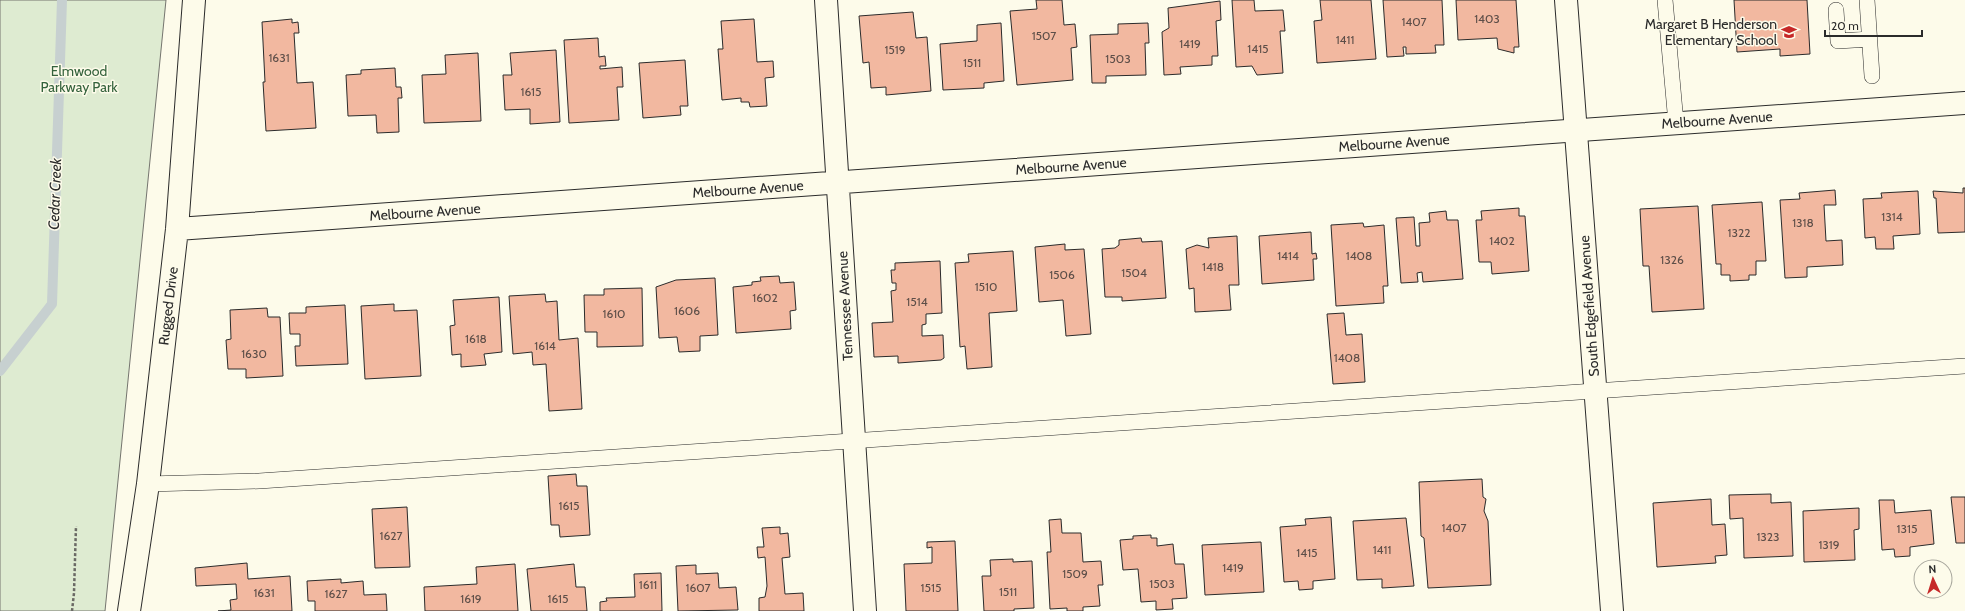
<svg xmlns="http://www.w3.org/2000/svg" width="1965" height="611" viewBox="0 0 1965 611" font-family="Cabin,sans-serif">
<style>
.green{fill:#deebd1;stroke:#74746e}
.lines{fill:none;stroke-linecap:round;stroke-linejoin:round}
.stream{stroke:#c7d0d0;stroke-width:10}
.building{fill:#f2b8a0;stroke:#2b2b2b}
.service-casing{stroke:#2b2b2b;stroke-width:16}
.minor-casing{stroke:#2b2b2b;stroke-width:24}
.tertiary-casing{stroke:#2b2b2b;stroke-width:24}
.path{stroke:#6a6964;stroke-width:2.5;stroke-dasharray:3 2;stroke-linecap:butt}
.service{stroke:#fdfbea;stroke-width:15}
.minor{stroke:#fdfbea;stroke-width:22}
.tertiary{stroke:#fdfbea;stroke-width:22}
.labels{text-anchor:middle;stroke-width:3;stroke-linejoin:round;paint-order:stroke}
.number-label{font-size:12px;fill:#5d4e48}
.poi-label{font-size:14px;fill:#2b2b2b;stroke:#fdfbea;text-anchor:end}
.park-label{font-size:14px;fill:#34623c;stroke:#fdfbea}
.street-label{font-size:14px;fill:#2b2b2b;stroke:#fdfbea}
.water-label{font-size:15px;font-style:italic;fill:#2b2b2b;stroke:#fdfbea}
</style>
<rect width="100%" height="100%" fill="#fdfbea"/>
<path class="green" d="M 0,0 L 166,0 L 105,611 L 0,611 Z"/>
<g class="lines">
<path class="stream" d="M 0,371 L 52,304 L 62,0"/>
</g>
<path class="building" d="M 1036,0 L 1062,0 L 1064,25 L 1075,24 L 1077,47 L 1071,48 L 1073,80 L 1017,85 L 1010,11 L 1037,9 Z
M 1232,0 L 1254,0 L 1255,11 L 1283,10 L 1285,31 L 1280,31 L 1283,73 L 1257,75 L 1252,66 L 1236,67 Z
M 1320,0 L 1371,0 L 1376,59 L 1317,63 L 1314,21 L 1322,20 Z
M 1383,0 L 1442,0 L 1444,45 L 1435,45 L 1436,53 L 1406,54 L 1406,47 L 1403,47 L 1404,56 L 1387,57 Z
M 1456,0 L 1516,0 L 1519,47 L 1514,47 L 1514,53 L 1498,49 L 1497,38 L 1458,40 Z
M 1734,0 L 1807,0 L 1810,54 L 1780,56 L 1780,49 L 1737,52 Z
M 1220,1 L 1221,20 L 1216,21 L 1218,56 L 1212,56 L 1212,65 L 1180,67 L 1181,74 L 1164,75 L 1162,32 L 1169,28 L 1168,8 Z
M 913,12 L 916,38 L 927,37 L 931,91 L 886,95 L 886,87 L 871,88 L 869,62 L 863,63 L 859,16 Z
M 292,19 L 292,23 L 298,22 L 299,33 L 294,33 L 297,83 L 313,82 L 316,128 L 266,131 L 263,82 L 265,82 L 262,22 Z
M 754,19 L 757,62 L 773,61 L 774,77 L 765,78 L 767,106 L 750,107 L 749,102 L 741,102 L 741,98 L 722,100 L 718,49 L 723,49 L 721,21 Z
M 1001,23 L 1004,81 L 984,83 L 984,88 L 943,90 L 940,44 L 977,41 L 977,25 Z
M 1148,23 L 1149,43 L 1145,43 L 1146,75 L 1106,76 L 1106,83 L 1092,83 L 1090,35 L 1118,34 L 1118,24 Z
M 598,38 L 599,57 L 605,56 L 606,66 L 600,66 L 600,69 L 622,67 L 623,87 L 617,87 L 619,120 L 569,123 L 564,40 Z
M 556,50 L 560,122 L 530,124 L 530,109 L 505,110 L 503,75 L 512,75 L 510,53 Z
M 478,53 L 481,121 L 424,123 L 422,75 L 446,74 L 445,55 Z
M 685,60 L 688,106 L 680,106 L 681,115 L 643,118 L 639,63 Z
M 395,68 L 396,87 L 401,87 L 402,98 L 398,98 L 399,132 L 377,133 L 376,115 L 348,116 L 346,75 L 361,74 L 361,70 Z
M 1963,188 L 1965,188 L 1965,232 L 1938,233 L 1936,198 L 1934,198 L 1933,191 L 1963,193 Z
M 1835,190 L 1836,205 L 1824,205 L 1826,241 L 1842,240 L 1843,265 L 1807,267 L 1807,277 L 1785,278 L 1780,200 L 1800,199 L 1799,193 Z
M 1918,191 L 1920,234 L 1893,236 L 1894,249 L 1876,249 L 1875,237 L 1865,238 L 1863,199 L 1882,198 L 1881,193 Z
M 1762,202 L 1766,261 L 1756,261 L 1756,275 L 1749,275 L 1749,280 L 1730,281 L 1730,275 L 1721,275 L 1721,264 L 1716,264 L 1712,205 Z
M 1698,206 L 1704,309 L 1652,312 L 1649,266 L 1643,266 L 1640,209 Z
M 1519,208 L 1519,216 L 1525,216 L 1529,271 L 1492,274 L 1491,262 L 1479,262 L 1476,220 L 1482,220 L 1481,211 Z
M 1446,211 L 1447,220 L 1458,220 L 1463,279 L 1423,282 L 1422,272 L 1417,273 L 1418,282 L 1401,283 L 1396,218 L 1414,217 L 1416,246 L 1420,246 L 1419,223 L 1430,222 L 1429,213 Z
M 1363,223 L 1364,227 L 1384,225 L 1388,286 L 1383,286 L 1384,303 L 1336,306 L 1331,225 Z
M 1311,232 L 1312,254 L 1316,253 L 1317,259 L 1313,259 L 1314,280 L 1262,284 L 1259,236 Z
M 1237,236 L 1239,285 L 1229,285 L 1231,310 L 1195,312 L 1194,288 L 1189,289 L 1186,249 L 1197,245 L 1209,248 L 1208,238 Z
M 1141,238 L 1142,242 L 1162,241 L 1166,298 L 1122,301 L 1122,297 L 1105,297 L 1102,249 L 1115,248 L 1119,245 L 1119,240 Z
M 1065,244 L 1065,250 L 1084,249 L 1091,334 L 1066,336 L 1063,300 L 1039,302 L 1035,247 Z
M 1013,251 L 1017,311 L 989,313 L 992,367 L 967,369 L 965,346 L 960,347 L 955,263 L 969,262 L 968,254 Z
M 940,261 L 942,313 L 926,314 L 926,324 L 922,325 L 922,336 L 943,335 L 944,358 L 941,360 L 898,363 L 898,356 L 874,357 L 872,323 L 893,322 L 891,291 L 896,290 L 896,283 L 892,283 L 891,270 L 895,270 L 895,263 Z
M 779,276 L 780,283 L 794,282 L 796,310 L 790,311 L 791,329 L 736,333 L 733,287 L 752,285 L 752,282 L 761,281 L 760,277 Z
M 715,278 L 718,335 L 700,336 L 700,351 L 679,352 L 677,337 L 659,338 L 656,287 L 676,280 Z
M 642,288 L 643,346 L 597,347 L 597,332 L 585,332 L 584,295 L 604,295 L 604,289 Z
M 545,294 L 546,302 L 557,301 L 559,340 L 578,338 L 582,409 L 549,411 L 546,364 L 533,365 L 532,352 L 513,354 L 509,296 Z
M 499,297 L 502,352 L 484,354 L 486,365 L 461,367 L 461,354 L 452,355 L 450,326 L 455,325 L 453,300 Z
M 394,304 L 394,311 L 417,310 L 421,376 L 365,379 L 361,306 Z
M 345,305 L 348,364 L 296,366 L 295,346 L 300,346 L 300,334 L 290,334 L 289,313 L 306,313 L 306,307 Z
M 267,308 L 268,317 L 280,317 L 283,376 L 246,378 L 246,369 L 228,369 L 226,340 L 231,339 L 230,310 Z
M 1344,313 L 1346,335 L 1362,334 L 1365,382 L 1333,384 L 1327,314 Z
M 576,474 L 577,486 L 587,486 L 590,535 L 560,537 L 559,525 L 551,525 L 548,476 Z
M 1482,479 L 1483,497 L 1486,499 L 1484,511 L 1488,521 L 1491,585 L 1428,588 L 1424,538 L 1421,536 L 1419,482 Z
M 1771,494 L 1771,503 L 1791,502 L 1793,556 L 1744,558 L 1743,518 L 1730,519 L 1729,495 Z
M 1951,497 L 1965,497 L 1965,543 L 1956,543 Z
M 1711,499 L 1712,525 L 1725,524 L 1727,555 L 1715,556 L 1716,563 L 1657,567 L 1653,503 Z
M 1879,500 L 1894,500 L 1895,513 L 1931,510 L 1934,544 L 1910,547 L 1910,556 L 1895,557 L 1894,549 L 1882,550 Z
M 407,507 L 410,567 L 375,568 L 372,509 Z
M 1859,508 L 1859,529 L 1854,530 L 1855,560 L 1804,562 L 1803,511 Z
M 1331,517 L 1335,579 L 1313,581 L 1313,589 L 1299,590 L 1298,581 L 1284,582 L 1280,527 L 1306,525 L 1305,519 Z
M 1406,518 L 1414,586 L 1382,588 L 1382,579 L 1357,580 L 1353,521 Z
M 1061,519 L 1062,533 L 1081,533 L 1083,562 L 1101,561 L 1103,585 L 1098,585 L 1100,606 L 1083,607 L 1083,611 L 1067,611 L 1067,608 L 1050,609 L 1047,552 L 1051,552 L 1049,520 Z
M 780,527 L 780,534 L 788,533 L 790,557 L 782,558 L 785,594 L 803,593 L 804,611 L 759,611 L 759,598 L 765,597 L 767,586 L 765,557 L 758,558 L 757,547 L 764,547 L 762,528 Z
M 1151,535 L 1151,538 L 1157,538 L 1157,546 L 1173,544 L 1175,564 L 1184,564 L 1187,598 L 1172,599 L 1173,609 L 1156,610 L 1156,601 L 1141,602 L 1138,569 L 1123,570 L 1120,540 L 1133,539 L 1133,536 Z
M 955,541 L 958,611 L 906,611 L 904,564 L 932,563 L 932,547 L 927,548 L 927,542 Z
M 1261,542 L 1264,592 L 1205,595 L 1202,545 Z
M 1013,559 L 1013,562 L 1032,561 L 1034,608 L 1014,609 L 1014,611 L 984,611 L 982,576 L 991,576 L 990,560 Z
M 247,563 L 248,579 L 290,576 L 292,611 L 218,611 L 231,610 L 230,600 L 237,599 L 236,584 L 196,586 L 195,568 Z
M 515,564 L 518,611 L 425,611 L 424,587 L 477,584 L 476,567 Z
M 574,564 L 576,587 L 585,587 L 587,611 L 531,611 L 527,569 Z
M 696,565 L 696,574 L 718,573 L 719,588 L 736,587 L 738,610 L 678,611 L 676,566 Z
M 661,573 L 662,611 L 600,611 L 600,602 L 607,601 L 606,598 L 635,597 L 634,574 Z
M 341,579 L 341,583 L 363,581 L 364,595 L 386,594 L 387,611 L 315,611 L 315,601 L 308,601 L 307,581 Z"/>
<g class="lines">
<g class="service-casing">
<path id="service" d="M 1665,0 L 1676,123
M 1867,0 L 1872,76
M 1836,10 L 1838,41 L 1870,39
M 148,484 L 259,481 L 1965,366"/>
</g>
<g class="minor-casing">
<path id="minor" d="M 826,0 L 865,611
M 177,229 L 1965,103
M 129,611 L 148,484 L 177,229 L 194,0"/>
</g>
<g class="tertiary-casing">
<path id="tertiary" d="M 1566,0 L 1612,611"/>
</g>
<path class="path" d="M 72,611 L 74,593 L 76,526"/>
<use href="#service" class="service"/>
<use href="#minor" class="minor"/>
<use href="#tertiary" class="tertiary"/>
</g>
<defs>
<g id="school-bare" transform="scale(1.2)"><path d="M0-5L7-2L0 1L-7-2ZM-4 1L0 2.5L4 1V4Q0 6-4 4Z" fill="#c62828" stroke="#fdfbea" stroke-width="2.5" paint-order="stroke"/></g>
</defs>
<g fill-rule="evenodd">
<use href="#school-bare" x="1789" y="32"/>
</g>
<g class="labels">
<g class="number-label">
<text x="1487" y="23">1403</text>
<text x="1414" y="26">1407</text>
<text x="1044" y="40">1507</text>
<text x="1345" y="44">1411</text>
<text x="1190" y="48">1419</text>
<text x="1258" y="53">1415</text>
<text x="895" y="54">1519</text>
<text x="279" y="62">1631</text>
<text x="1118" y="63">1503</text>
<text x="972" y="67">1511</text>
<text x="531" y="96">1615</text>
<text x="1892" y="221">1314</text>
<text x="1803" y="227">1318</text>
<text x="1739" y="237">1322</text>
<text x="1502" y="245">1402</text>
<text x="1288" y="260">1414</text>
<text x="1359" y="260">1408</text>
<text x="1672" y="264">1326</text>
<text x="1213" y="271">1418</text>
<text x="1134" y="277">1504</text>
<text x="1062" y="279">1506</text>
<text x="986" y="291">1510</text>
<text x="765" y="302">1602</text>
<text x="917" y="306">1514</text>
<text x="687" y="315">1606</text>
<text x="614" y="318">1610</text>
<text x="476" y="343">1618</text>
<text x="545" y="350">1614</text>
<text x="254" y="358">1630</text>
<text x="1347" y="362">1408</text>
<text x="569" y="510">1615</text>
<text x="1454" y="532">1407</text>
<text x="1907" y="533">1315</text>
<text x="391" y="540">1627</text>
<text x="1768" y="541">1323</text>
<text x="1829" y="549">1319</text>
<text x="1382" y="554">1411</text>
<text x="1307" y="557">1415</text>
<text x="1233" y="572">1419</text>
<text x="1075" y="578">1509</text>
<text x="1162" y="588">1503</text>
<text x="648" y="589">1611</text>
<text x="698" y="592">1607</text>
<text x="931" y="592">1515</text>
<text x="1008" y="596">1511</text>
<text x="264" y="597">1631</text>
<text x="336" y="598">1627</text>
<text x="471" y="603">1619</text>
<text x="558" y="603">1615</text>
</g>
<g class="poi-label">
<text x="1777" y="29">Margaret B Henderson<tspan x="1777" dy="16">Elementary School</tspan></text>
</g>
<g class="park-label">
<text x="79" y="76">Elmwood<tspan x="79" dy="16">Parkway Park</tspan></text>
</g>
<g class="street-label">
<text transform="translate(1717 120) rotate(-4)" y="5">Melbourne Avenue</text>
<text transform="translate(1394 143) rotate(-4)" y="5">Melbourne Avenue</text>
<text transform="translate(1071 166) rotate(-4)" y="5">Melbourne Avenue</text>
<text transform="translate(748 189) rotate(-4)" y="5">Melbourne Avenue</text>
<text transform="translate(425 212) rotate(-4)" y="5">Melbourne Avenue</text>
<text transform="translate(168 306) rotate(-83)" y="5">Rugged Drive</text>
<text transform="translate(845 306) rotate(-93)" y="5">Tennessee Avenue</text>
<text transform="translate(1589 306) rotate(-94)" y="5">South Edgefield Avenue</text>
</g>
<g class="water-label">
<text transform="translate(55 194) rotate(-88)" y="5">Cedar Creek</text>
</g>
</g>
<g transform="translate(1933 579) rotate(356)"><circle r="19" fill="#fdfbea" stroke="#a9a89e"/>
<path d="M0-3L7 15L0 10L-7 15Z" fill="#c62828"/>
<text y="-6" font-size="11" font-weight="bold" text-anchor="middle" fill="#2b2b2b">N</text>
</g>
<path d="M1825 30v6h97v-6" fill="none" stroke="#2b2b2b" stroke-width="2"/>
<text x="1831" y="30" font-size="12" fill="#2b2b2b" stroke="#fdfbea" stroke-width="3" paint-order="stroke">20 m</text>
</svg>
